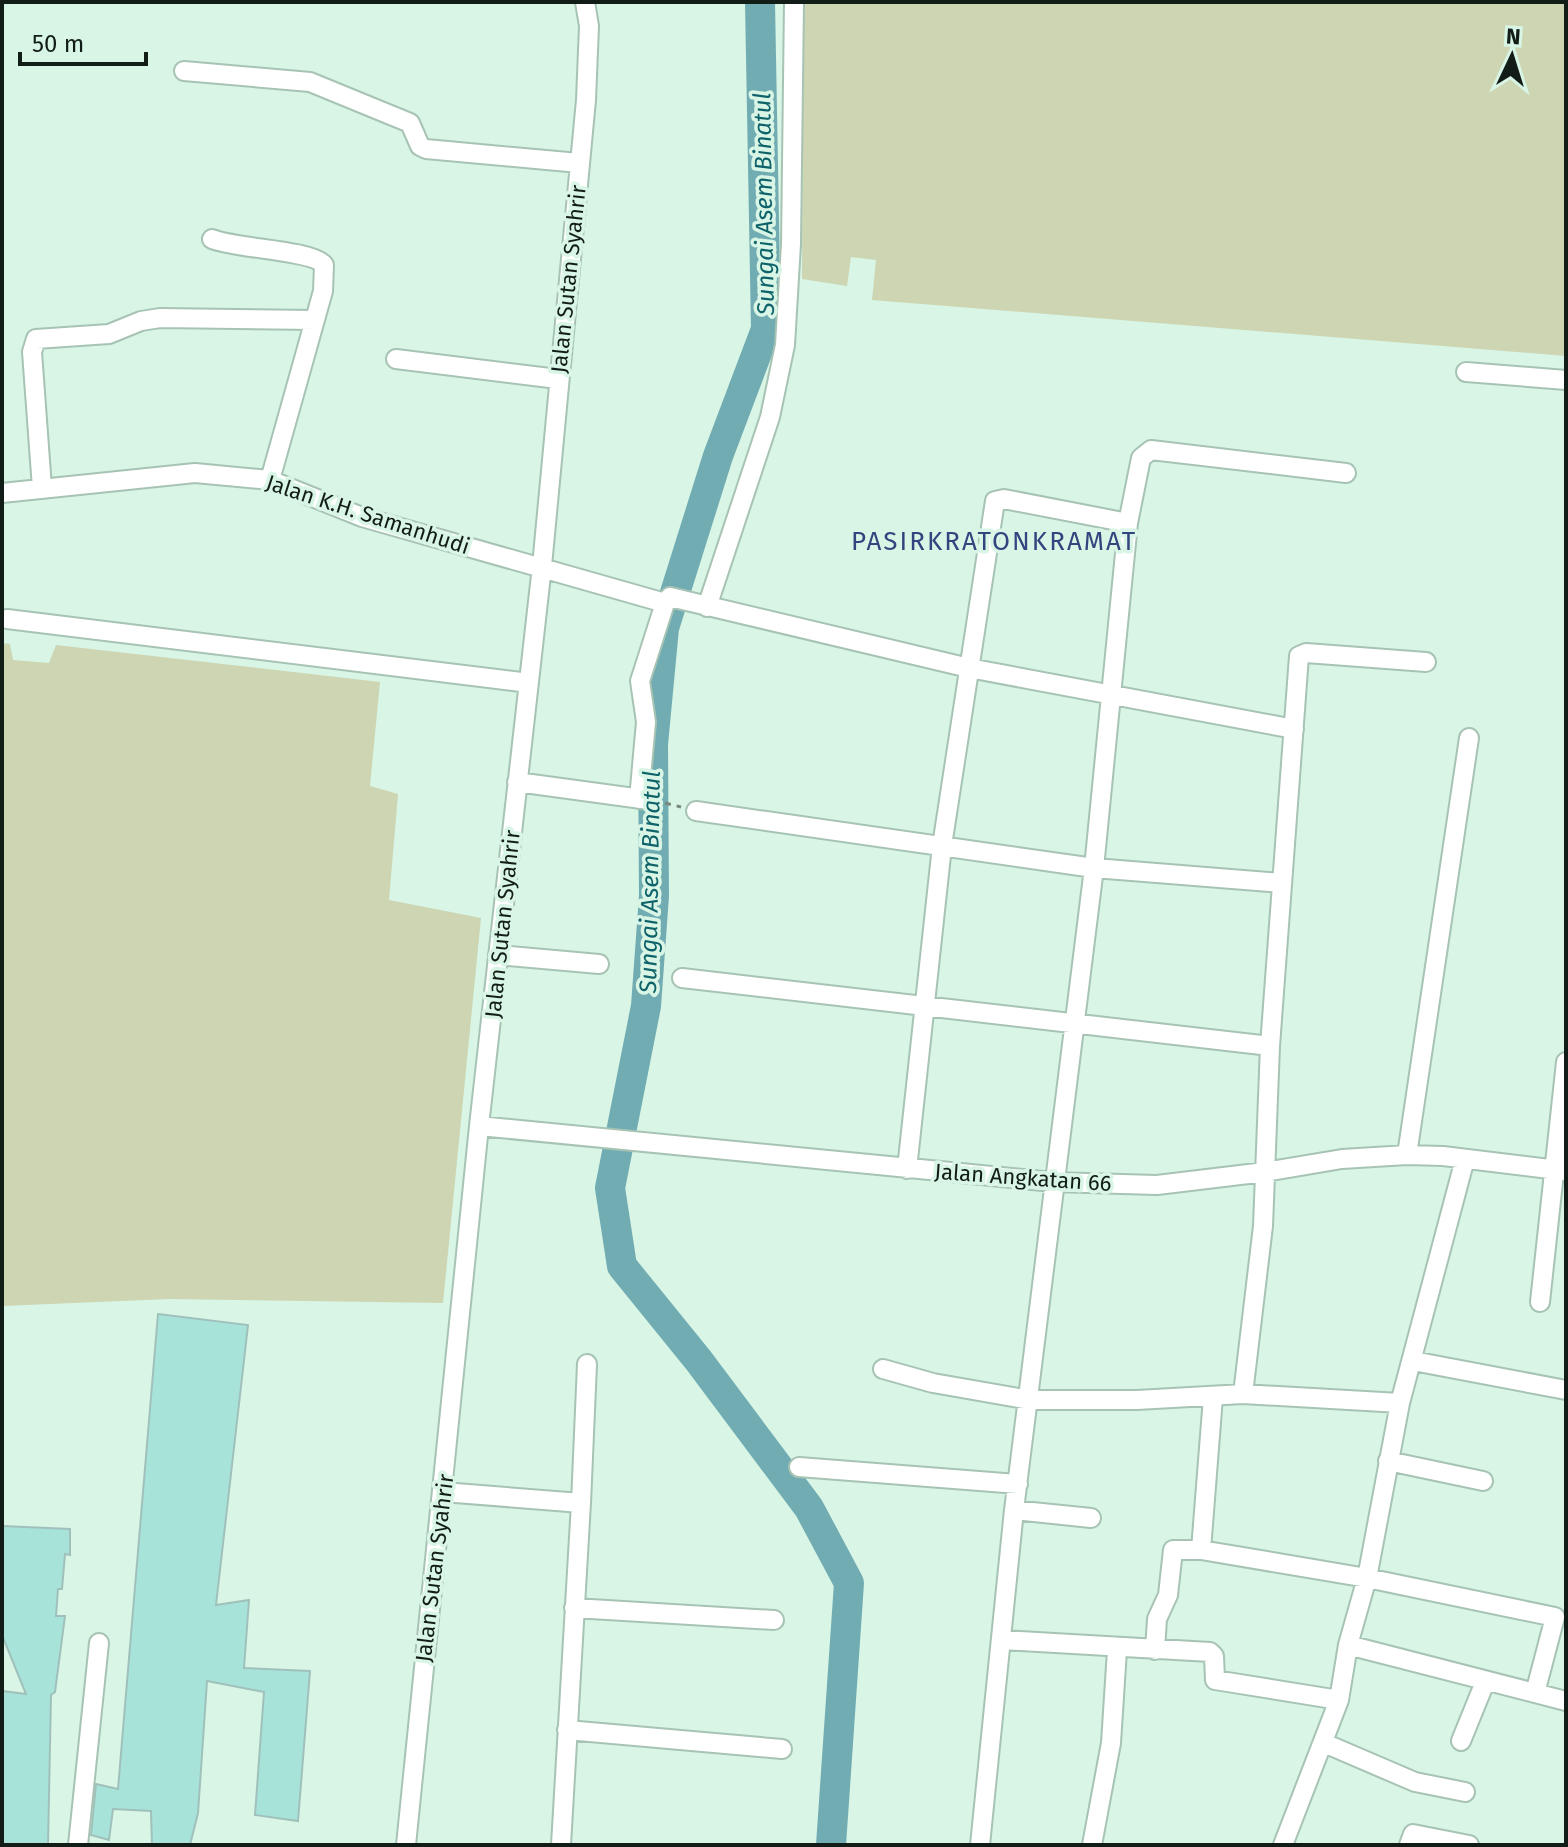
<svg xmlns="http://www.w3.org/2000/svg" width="1568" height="1847" viewBox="0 0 1568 1847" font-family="'Fira Sans',sans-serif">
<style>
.green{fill:#cdd5b3}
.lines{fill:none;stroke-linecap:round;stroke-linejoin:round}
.river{stroke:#72acb3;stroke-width:30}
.building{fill:#a8e3d9;stroke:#a0c1bb;stroke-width:2}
.minor-casing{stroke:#a7c3b4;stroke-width:22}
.path{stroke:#75897e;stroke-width:3;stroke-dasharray:6 6;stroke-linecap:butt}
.minor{stroke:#fff;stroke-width:18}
.labels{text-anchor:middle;stroke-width:7;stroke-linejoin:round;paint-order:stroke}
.street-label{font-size:22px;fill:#121d17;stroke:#d8f5e5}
.water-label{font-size:24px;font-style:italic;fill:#0e6269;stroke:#d8f5e5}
.quarter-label{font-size:26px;letter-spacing:2px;fill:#33457f;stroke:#d8f5e5}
</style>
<rect width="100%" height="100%" fill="#d8f5e5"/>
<path class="green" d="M 803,2 L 1566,2 L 1566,356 L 872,300 L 876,260 L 851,257 L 847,286 L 802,279 Z
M 2,643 L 10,644 L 13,660 L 49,663 L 56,645 L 380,682 L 370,786 L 398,794 L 389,900 L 481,918 L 443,1303 L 169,1299 L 2,1306 Z"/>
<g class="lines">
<path class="river" d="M 760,2 L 766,329 L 718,456 L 664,628 L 653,744 L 654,896 L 646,1006 L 610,1188 L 622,1266 L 699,1361 L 809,1508 L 849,1583 L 831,1845"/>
</g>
<path class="building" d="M 158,1314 L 248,1325 L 216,1605 L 249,1600 L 244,1668 L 310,1671 L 298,1821 L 255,1815 L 264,1692 L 207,1681 L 198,1813 L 190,1845 L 152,1845 L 151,1811 L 113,1809 L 109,1840 L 91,1835 L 96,1784 L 118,1789 Z
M 2,1526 L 70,1529 L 70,1555 L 65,1554 L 62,1589 L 58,1589 L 56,1616 L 65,1616 L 55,1692 L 51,1695 L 48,1845 L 2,1844 L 2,1691 L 26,1694 L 2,1635 Z"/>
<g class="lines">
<g class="minor-casing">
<path id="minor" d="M 184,71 L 310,82 L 410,123 L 420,146 L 426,149 L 579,163
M 212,239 C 236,249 313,250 324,265 L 323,291 L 270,480
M 396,359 L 558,379
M 1466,372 L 1566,380
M 42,488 L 32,352 L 36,339 L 109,334 L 141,321 L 160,318 L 315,320
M 2,493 L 195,473 L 270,480 L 362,517 L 665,603 L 670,597 L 969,668 L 1294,729
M 707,607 L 770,417 L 785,345 L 791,244 L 794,2
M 7,619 L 529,683
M 517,782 L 649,800
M 639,799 L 646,722 L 640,681 L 665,603
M 696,811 L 1094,868 L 1282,883
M 498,955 L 599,964
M 682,978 L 1270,1046
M 479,1126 L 1053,1182 L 1157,1185 L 1265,1172 L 1342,1159 L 1407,1155 L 1443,1156 L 1566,1171
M 1407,1155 L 1469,738
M 907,1169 L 942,846 L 995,501 L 1004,499 L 1128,523
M 1540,1302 L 1566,1062
M 1413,1361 L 1566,1390
M 883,1369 L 933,1383 L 1030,1400 L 1137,1400 L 1243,1394 L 1400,1403
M 1243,1394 L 1263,1226 L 1270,1046 L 1299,656 L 1306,653 L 1426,662
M 1388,1461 L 1483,1481
M 799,1467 L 1018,1484
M 443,1492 L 581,1503 L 561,1845
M 581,1503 L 587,1364
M 1014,1510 L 1091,1518
M 1201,1550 L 1213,1397
M 574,1608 L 774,1620
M 1002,1640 L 1210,1652 L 1214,1656 L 1215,1680 L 1339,1700
M 1348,1645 L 1566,1701
M 1155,1650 L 1157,1619 L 1168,1595 L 1173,1550 L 1201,1550 L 1367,1578 L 1555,1617 L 1535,1693
M 567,1730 L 782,1749
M 1461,1741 L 1485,1682
M 1324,1743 L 1415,1782 L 1465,1792
M 78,1845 L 99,1643
M 406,1845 L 479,1126 L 542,566 L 586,100 L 589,26 L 585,2
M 980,1845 L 1014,1510 L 1094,868 L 1128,523 L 1141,458 L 1151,450 L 1346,473
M 1092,1845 L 1111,1743 L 1117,1650
M 1283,1845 L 1339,1700 L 1348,1645 L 1367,1578 L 1400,1403 L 1465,1159
M 1409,1845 L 1413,1834 L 1469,1845"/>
</g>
<path class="path" d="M 665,803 L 681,807"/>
<use href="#minor" class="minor"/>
</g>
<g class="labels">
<g class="street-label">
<text transform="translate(568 279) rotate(-84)" y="8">Jalan Sutan Syahrir</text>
<text transform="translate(368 514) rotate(18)" y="8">Jalan K.H. Samanhudi</text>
<text transform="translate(502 924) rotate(-84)" y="8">Jalan Sutan Syahrir</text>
<text transform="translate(1023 1177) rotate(4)" y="8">Jalan Angkatan 66</text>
<text transform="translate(434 1568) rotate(-83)" y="8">Jalan Sutan Syahrir</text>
</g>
<g class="water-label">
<text transform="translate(764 204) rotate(-91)" y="8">Sungai Asem Binatul</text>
<text transform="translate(650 882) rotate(-89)" y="8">Sungai Asem Binatul</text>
</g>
<g class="quarter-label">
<text x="994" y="550">PASIRKRATONKRAMAT</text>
</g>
</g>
<rect width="1568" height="1847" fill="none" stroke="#121d17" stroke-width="8"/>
<g transform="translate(1512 56) rotate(4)" stroke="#d8f5e5" stroke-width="6" paint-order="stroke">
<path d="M0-6L14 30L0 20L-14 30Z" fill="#121d17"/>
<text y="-12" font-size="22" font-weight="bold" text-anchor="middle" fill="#121d17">N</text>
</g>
<path d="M20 52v12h126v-12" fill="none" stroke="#121d17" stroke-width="4"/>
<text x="32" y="52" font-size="24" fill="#121d17" stroke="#d8f5e5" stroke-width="6" paint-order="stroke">50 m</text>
</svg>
